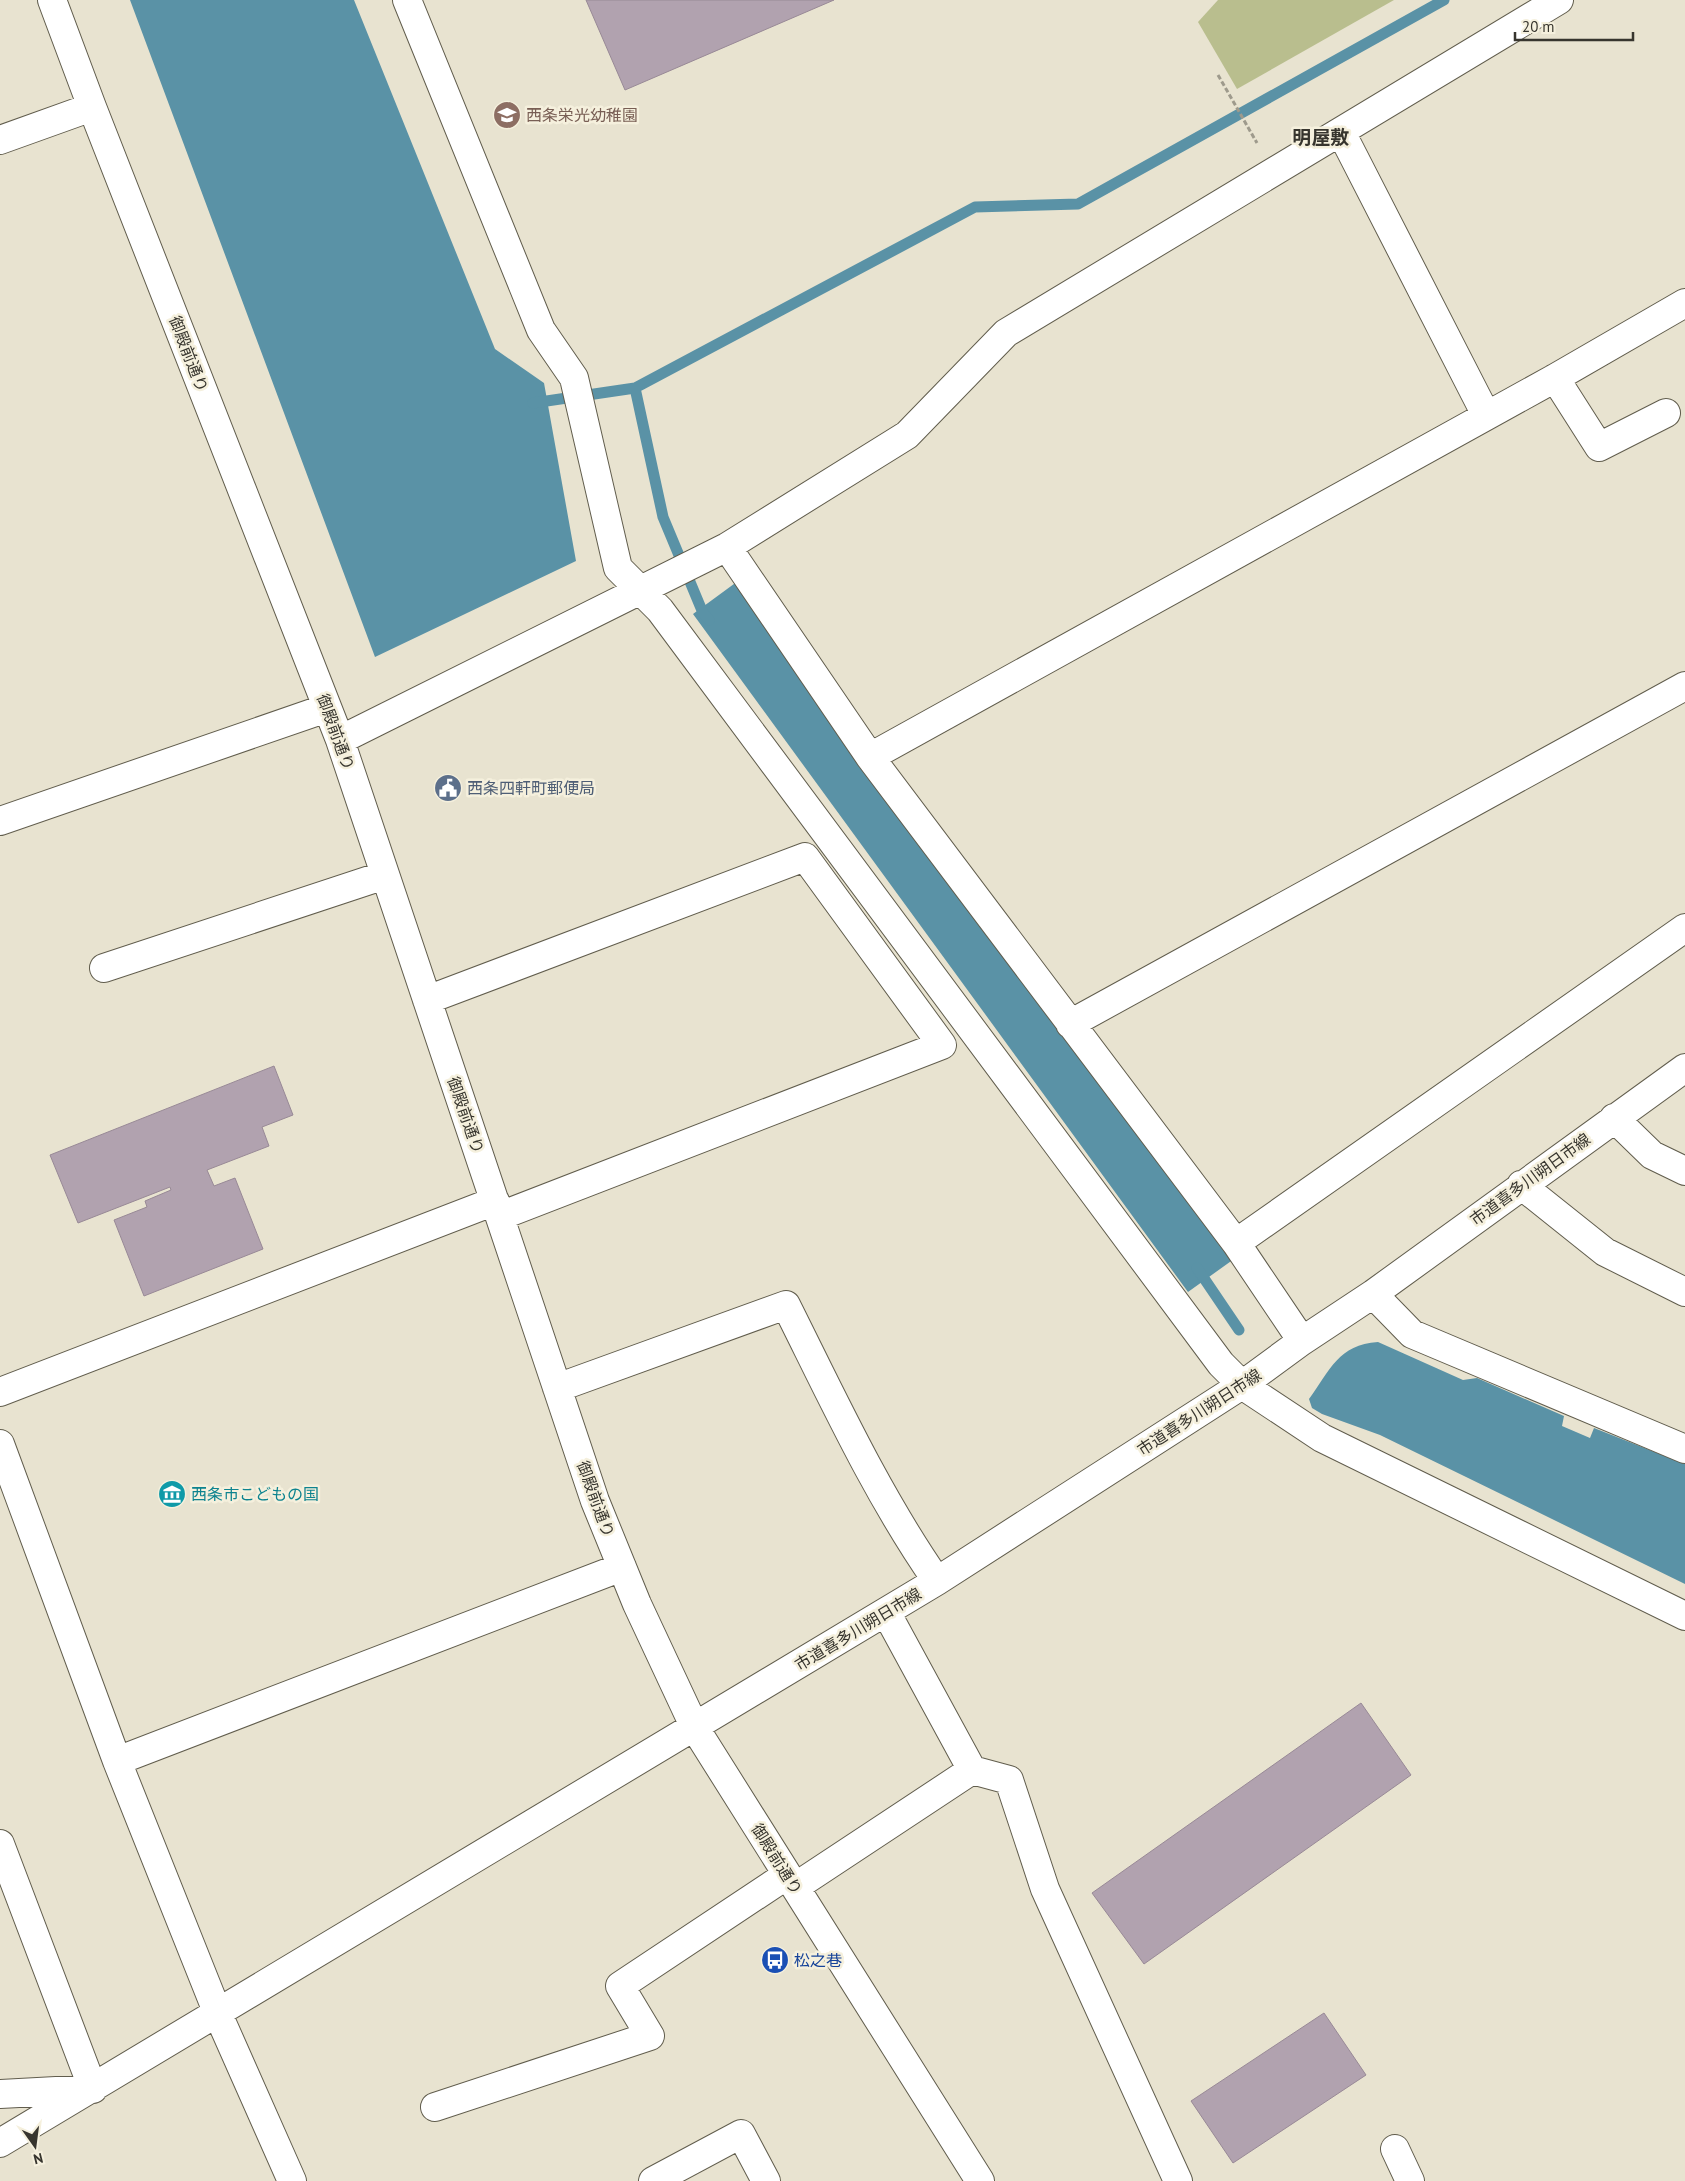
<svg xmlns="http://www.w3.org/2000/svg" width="1685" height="2181" viewBox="0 0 1685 2181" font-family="'PT Sans','Noto Sans JP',sans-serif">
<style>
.green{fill:#b9be8e}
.water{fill:#5a92a6}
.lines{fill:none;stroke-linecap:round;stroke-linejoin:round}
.stream{stroke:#5a92a6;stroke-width:11}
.building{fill:#b1a2af;stroke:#988996}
.minor-casing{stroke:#615d4d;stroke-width:30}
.path{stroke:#9e9a8c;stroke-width:3;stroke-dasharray:5 2.5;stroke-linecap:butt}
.minor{stroke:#fff;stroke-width:28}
.labels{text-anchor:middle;stroke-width:5;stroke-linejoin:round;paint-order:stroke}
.education-label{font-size:16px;fill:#785e54;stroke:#f5f0dd;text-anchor:start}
.street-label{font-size:16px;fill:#37352e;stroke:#f5f0dd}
.service-label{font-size:16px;fill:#4e5e75;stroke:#f5f0dd;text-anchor:start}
.culture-label{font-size:16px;fill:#0d838f;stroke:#f5f0dd;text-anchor:start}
.transit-label{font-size:16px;fill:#164399;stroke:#f5f0dd;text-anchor:start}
.quarter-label{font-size:19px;font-weight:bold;fill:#37352e;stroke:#f5f0dd}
</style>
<rect width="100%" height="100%" fill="#e8e3d0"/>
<path class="green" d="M 1218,0 L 1394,0 L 1237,89 L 1198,22 Z"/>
<path class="water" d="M 130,0 L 354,0 L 495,349 L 544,383 L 576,561 L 375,657 Z
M 738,581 L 1234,1259 L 1188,1292 L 693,614 Z
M 1378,1342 L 1463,1380 L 1477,1378 L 1564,1416 L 1562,1426 L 1590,1438 L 1594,1428 L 1685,1464 L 1685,1584 L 1380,1435 L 1322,1414 L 1312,1408 L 1309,1399 C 1331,1369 1338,1345 1378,1342 Z"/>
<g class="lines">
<path class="stream" d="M 635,388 L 663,517 L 703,613 L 709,620
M 533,403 L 635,388 L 975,207 L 1078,204 L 1444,0
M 1197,1268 L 1239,1330"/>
</g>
<path class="building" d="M 586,0 L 834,0 L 625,90 Z
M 274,1066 L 293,1115 L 262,1127 L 269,1146 L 207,1170 L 214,1186 L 235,1178 L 263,1249 L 144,1296 L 114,1220 L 147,1207 L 145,1201 L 171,1190 L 170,1187 L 78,1223 L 50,1155 Z
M 1361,1703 L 1411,1775 L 1144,1964 L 1092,1893 Z
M 1324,2013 L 1366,2075 L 1233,2163 L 1191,2101 Z"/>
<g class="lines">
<g class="minor-casing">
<path id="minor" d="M 52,0 L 92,107 L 340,740 L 595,1501 L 637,1604 L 695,1728 L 980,2181
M 407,0 L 541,330 L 574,378 L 618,568 L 660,610 L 1221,1364 L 1242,1385 L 1322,1438 L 1685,1616
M 1341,132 L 1486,415
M 0,140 L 92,107
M 1555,378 L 1599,447 L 1666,413
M 727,547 L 870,757 L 1236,1243 L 1302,1341
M 340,740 L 727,547 L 907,435 L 1006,333 L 1559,0
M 870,757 L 1555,378 L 1685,303
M 0,821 L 327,708
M 104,968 L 385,875
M 427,1000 L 805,857 L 942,1045 L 500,1216
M 1070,1024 L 1685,686
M 1614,1118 L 1652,1155 L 1685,1171
M 1521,1185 L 1605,1252 L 1685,1292
M 1236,1243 L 1685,928
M 1373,1294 L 1412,1334 L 1685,1449
M 557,1388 L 786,1305 C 833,1399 877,1495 937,1581
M 0,1392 L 495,1201
M 0,1444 L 117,1761 L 218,2014 L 292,2181
M 886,1612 L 972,1770
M 117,1761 L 622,1567
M 0,1844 L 93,2089 L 0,2094
M 795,1887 L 972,1770 L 1009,1780 L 1045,1889 L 1178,2181
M 435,2107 L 650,2036 L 620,1986 L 787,1875
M 0,2143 L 937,1581 L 1242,1385 L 1302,1341 L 1373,1294 L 1685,1068
M 1395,2149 L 1410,2181
M 653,2181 L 741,2134 L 766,2181"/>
</g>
<path class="path" d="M 1218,75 L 1257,143"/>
<use href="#minor" class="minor"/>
</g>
<defs>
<g id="school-disc" transform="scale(1.4375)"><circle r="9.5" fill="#8d6e63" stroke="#f5f0dd"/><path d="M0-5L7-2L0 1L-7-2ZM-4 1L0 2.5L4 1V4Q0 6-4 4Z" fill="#fff"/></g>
<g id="civic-disc" transform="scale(1.4375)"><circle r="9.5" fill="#5c6f8a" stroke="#f5f0dd"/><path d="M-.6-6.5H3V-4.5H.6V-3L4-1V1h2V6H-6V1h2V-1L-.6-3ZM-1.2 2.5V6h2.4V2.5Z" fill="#fff"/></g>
<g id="museum-disc" transform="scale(1.4375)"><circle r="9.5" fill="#0f9aa8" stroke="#f5f0dd"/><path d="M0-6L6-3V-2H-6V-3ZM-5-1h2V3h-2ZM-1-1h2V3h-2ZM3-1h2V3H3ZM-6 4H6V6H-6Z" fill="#fff"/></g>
<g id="bus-disc" transform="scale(1.4375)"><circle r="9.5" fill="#1a4fb4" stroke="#f5f0dd"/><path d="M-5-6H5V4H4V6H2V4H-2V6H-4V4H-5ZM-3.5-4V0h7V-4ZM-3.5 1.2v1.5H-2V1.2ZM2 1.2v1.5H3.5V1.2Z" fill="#fff"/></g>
</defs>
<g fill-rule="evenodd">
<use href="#school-disc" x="507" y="115"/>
<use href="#civic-disc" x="448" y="788"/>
<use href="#museum-disc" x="172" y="1494"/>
<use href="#bus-disc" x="775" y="1960"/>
</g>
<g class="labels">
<g class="education-label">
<text x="526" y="121">西条栄光幼稚園</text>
</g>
<g class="street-label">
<text transform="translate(189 354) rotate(69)" y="6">御殿前通り</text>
<text transform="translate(336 732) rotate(70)" y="6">御殿前通り</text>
<text transform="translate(466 1115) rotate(71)" y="6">御殿前通り</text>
<text transform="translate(1530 1179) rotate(-36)" y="6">市道喜多川朔日市線</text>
<text transform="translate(1199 1412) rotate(-33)" y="6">市道喜多川朔日市線</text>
<text transform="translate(596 1499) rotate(70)" y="6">御殿前通り</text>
<text transform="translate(858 1629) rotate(-31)" y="6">市道喜多川朔日市線</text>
<text transform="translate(777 1859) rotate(58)" y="6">御殿前通り</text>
</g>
<g class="service-label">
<text x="467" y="794">西条四軒町郵便局</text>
</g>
<g class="culture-label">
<text x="191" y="1500">西条市こどもの国</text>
</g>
<g class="transit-label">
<text x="794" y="1966">松之巷</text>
</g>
<g class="quarter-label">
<text x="1321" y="144">明屋敷</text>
</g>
</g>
<g transform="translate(35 2146) rotate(166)" stroke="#f5f0dd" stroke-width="4" paint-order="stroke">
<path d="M0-4L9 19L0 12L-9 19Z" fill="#37352e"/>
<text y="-8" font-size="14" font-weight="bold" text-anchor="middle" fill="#37352e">N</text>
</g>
<path d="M1515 32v8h118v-8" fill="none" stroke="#37352e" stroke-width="2.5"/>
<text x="1522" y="32" font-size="15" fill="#37352e" stroke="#f5f0dd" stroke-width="4" paint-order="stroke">20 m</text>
</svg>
